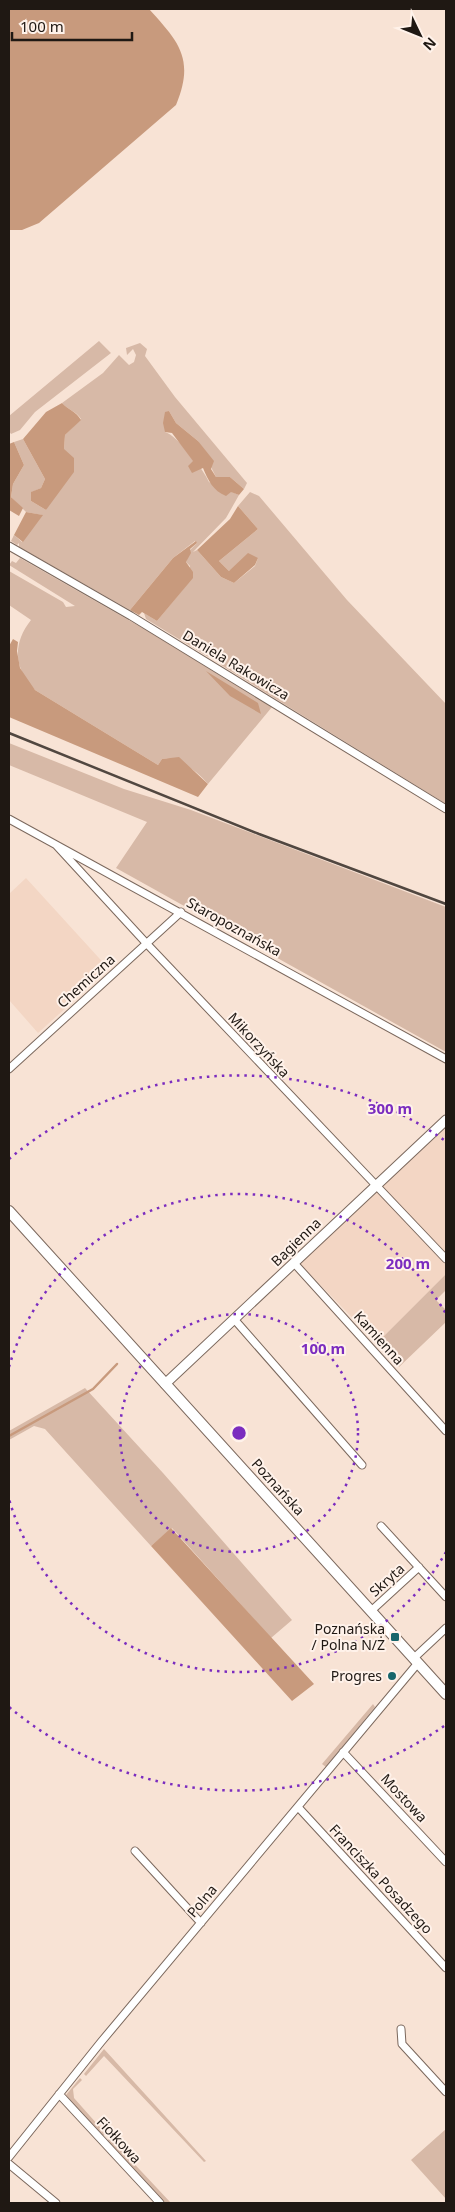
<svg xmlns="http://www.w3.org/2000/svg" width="455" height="2212" viewBox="0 0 455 2212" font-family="'Noto Sans',sans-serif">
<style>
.built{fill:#f3d6c4}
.green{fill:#d7b9a7}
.forest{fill:#c89a7d}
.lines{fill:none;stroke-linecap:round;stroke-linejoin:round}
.stream{stroke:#c89a7d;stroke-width:2.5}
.minor-casing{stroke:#7b685d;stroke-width:9}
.tertiary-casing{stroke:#7b685d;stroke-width:11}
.secondary-casing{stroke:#7b685d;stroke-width:12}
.minor{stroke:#fff;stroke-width:7}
.tertiary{stroke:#fff;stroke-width:9}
.secondary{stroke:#fff;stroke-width:10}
.rail{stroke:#514740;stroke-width:2.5}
.ring{fill:none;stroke:#7b2cbf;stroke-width:2.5;stroke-dasharray:2.5 5}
.poi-dot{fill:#18666c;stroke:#fff2ea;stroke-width:2}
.labels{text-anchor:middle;stroke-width:4;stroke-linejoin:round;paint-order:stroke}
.street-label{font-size:14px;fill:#1f1813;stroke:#fff2ea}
.poi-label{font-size:14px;fill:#1f1813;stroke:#fff2ea;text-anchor:end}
.centre{fill:#7b2cbf;stroke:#fff2ea;stroke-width:2.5}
.ring-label{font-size:15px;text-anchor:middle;font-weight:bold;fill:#7b2cbf;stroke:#fff2ea;stroke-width:4;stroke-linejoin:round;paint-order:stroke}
</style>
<rect width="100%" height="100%" fill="#f8e3d5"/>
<path class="built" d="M 26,878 L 109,969 L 38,1033 L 9,1000 L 9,894 Z
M 446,1127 L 446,1274 L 377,1343 L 300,1264 Z"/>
<path class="green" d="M 99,341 L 111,353 L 35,412 L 20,430 L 11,434 L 9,431 L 9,416 Z
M 140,343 L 147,349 L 145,356 L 175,397 L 247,483 L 244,489 L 230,477 L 216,477 L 198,441 L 176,423 L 169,411 L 165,432 C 177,435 204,470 209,482 L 239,495 L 226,518 L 193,552 L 197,550 L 221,577 L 234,583 L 255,566 L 258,558 L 229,571 L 219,561 L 258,529 L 238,506 L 250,492 L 259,496 L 347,600 L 446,704 L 446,804 L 221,665 L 225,657 L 205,644 L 202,650 L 210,658 L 146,619 L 144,613 L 157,621 L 185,587 L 190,566 L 186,562 L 190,550 L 197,543 L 195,541 L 173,558 L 130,610 L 19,547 L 19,543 L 17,545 L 11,541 L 14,535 L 22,542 L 42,515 L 26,512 L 11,497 L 13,484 L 24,465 L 14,442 L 23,439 L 45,479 L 41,488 L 32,492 L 31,501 L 46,510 L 64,449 L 65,435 L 81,419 C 76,411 68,410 62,403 L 103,373 L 119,355 L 129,365 L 134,362 L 136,355 L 133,349 L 127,355 L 126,348 Z
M 20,558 L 146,630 L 272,707 L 208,784 C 199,773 177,755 162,759 L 158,765 L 35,690 C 14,669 12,644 31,620 L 9,605 L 9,571 L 63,602 L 66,607 L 75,606 L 9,565 L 12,561 L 16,563 Z
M 9,743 L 124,789 L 191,810 L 446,907 L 446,1052 L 116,868 L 147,822 L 9,765 Z
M 446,1274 L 446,1290 L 436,1300 L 446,1310 L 446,1322 L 399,1367 L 377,1343 Z
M 85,1388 L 163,1473 L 292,1620 L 271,1638 L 172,1528 L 151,1546 L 45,1429 L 34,1426 L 9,1440 L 9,1431 Z
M 373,1704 L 375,1707 L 326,1767 L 322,1764 Z
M 104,2049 L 206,2161 L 204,2162 L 104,2056 L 86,2076 L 84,2074 Z
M 80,2078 L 82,2080 L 73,2089 L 74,2098 L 106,2134 L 101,2137 L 66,2095 Z
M 446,2129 L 446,2199 L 411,2160 Z
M 110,2138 L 171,2203 L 163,2203 L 106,2142 Z"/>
<path class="forest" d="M 9,9 L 149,9 C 179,42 195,59 176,105 L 39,223 L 22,230 L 9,230 Z
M 62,403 C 68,410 76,411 81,420 L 65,435 L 64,449 L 74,458 L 74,472 L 46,510 L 31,501 L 31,492 L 41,488 L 45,479 L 23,439 L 46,412 Z
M 169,411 L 176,423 L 198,441 L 214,461 L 211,469 L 216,477 L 230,477 L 244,489 L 239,495 L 231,492 L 226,496 C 213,491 208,480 203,468 L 192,473 L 188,466 L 193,461 L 172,433 L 165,432 L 163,423 L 165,412 Z
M 14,442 L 24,465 L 13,484 L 11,497 L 23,508 L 19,516 L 9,510 L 9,444 Z
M 238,506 L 258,529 L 219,561 L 229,571 L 248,553 L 258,558 L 255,565 L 234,583 L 221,577 L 197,550 L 230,519 Z
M 26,512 L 43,515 L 23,542 L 14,535 Z
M 196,541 L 197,543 L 190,549 L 191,553 L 186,562 L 193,572 L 193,578 L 157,621 L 142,612 L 139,615 L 130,610 L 173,558 Z
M 13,639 L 18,642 L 17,651 L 20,668 L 35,690 L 158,765 L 162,759 L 179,757 L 208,784 L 198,797 L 9,717 L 9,646 Z
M 206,671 L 258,703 L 261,714 L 230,696 Z
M 171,1528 L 314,1684 L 292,1701 L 151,1546 Z"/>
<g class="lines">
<path class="stream" d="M 9,1436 L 93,1389 L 117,1364"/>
<g class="minor-casing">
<path id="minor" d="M 9,546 L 131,616 L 446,809
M 9,819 L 446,1059
M 56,845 L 147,944 L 446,1259
M 9,1069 L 181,912
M 294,1263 L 446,1431
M 234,1319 L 362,1465
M 381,1526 L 446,1597
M 371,1611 L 419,1567
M 414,1658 L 446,1628
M 343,1752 L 446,1862
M 298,1807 L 446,1968
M 135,1851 L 201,1923
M 401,2029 L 402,2044 L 446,2092
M 59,2094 L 160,2203
M 9,2157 L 101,2042 L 418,1663
M 9,2164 L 56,2203"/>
</g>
<g class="tertiary-casing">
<path id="tertiary" d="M 165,1384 L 446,1120"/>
</g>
<g class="secondary-casing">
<path id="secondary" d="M 9,1211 L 446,1694"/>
</g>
<use href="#minor" class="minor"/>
<use href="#tertiary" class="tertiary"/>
<use href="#secondary" class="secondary"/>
<path class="rail" d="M 9,733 L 259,834 L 446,904"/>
</g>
<g class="ring">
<circle cx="239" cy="1433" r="119"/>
<path d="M446 1552A239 239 0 0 1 9 1499M9 1367A239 239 0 0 1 446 1314"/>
<path d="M444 1726A358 358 0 0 1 9 1707M9 1159A358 358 0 0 1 444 1140"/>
</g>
<g class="poi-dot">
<rect x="390" y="1632" width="10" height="10" rx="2.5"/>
<circle cx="392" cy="1676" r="5"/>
</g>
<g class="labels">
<g class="street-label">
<text transform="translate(236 665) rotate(31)" y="5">Daniela Rakowicza</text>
<text transform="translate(234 927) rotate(29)" y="5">Staropoznańska</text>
<text transform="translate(86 981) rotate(-42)" y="5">Chemiczna</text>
<text transform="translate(259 1045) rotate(47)" y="5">Mikorzyńska</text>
<text transform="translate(296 1242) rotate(-44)" y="5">Bagienna</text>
<text transform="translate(379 1338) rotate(48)" y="5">Kamienna</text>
<text transform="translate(278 1487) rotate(48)" y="5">Poznańska</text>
<text transform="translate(387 1580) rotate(-42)" y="5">Skryta</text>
<text transform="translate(404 1798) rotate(47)" y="5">Mostowa</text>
<text transform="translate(381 1879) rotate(47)" y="5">Franciszka Posadzego</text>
<text transform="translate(202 1901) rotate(-50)" y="5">Polna</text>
<text transform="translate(119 2140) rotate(47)" y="5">Fiołkowa</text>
</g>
<g class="poi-label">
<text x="385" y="1634">Poznańska<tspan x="385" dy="16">/ Polna N/Ż</tspan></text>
<text x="382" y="1681">Progres</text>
</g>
</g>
<circle cx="239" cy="1433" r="8" class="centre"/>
<g class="ring-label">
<text x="390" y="1114">300 m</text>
<text x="408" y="1269">200 m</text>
<text x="323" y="1354">100 m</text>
</g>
<rect width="455" height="2212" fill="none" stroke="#1f1813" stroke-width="20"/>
<g transform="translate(420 35) rotate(133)" stroke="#fff2ea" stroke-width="4" paint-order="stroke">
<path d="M0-4L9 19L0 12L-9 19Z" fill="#1f1813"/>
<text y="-8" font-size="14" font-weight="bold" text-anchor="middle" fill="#1f1813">N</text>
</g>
<path d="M12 32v8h120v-8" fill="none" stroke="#1f1813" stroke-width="2.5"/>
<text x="20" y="32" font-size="15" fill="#1f1813" stroke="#fff2ea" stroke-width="4" paint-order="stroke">100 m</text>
</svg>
